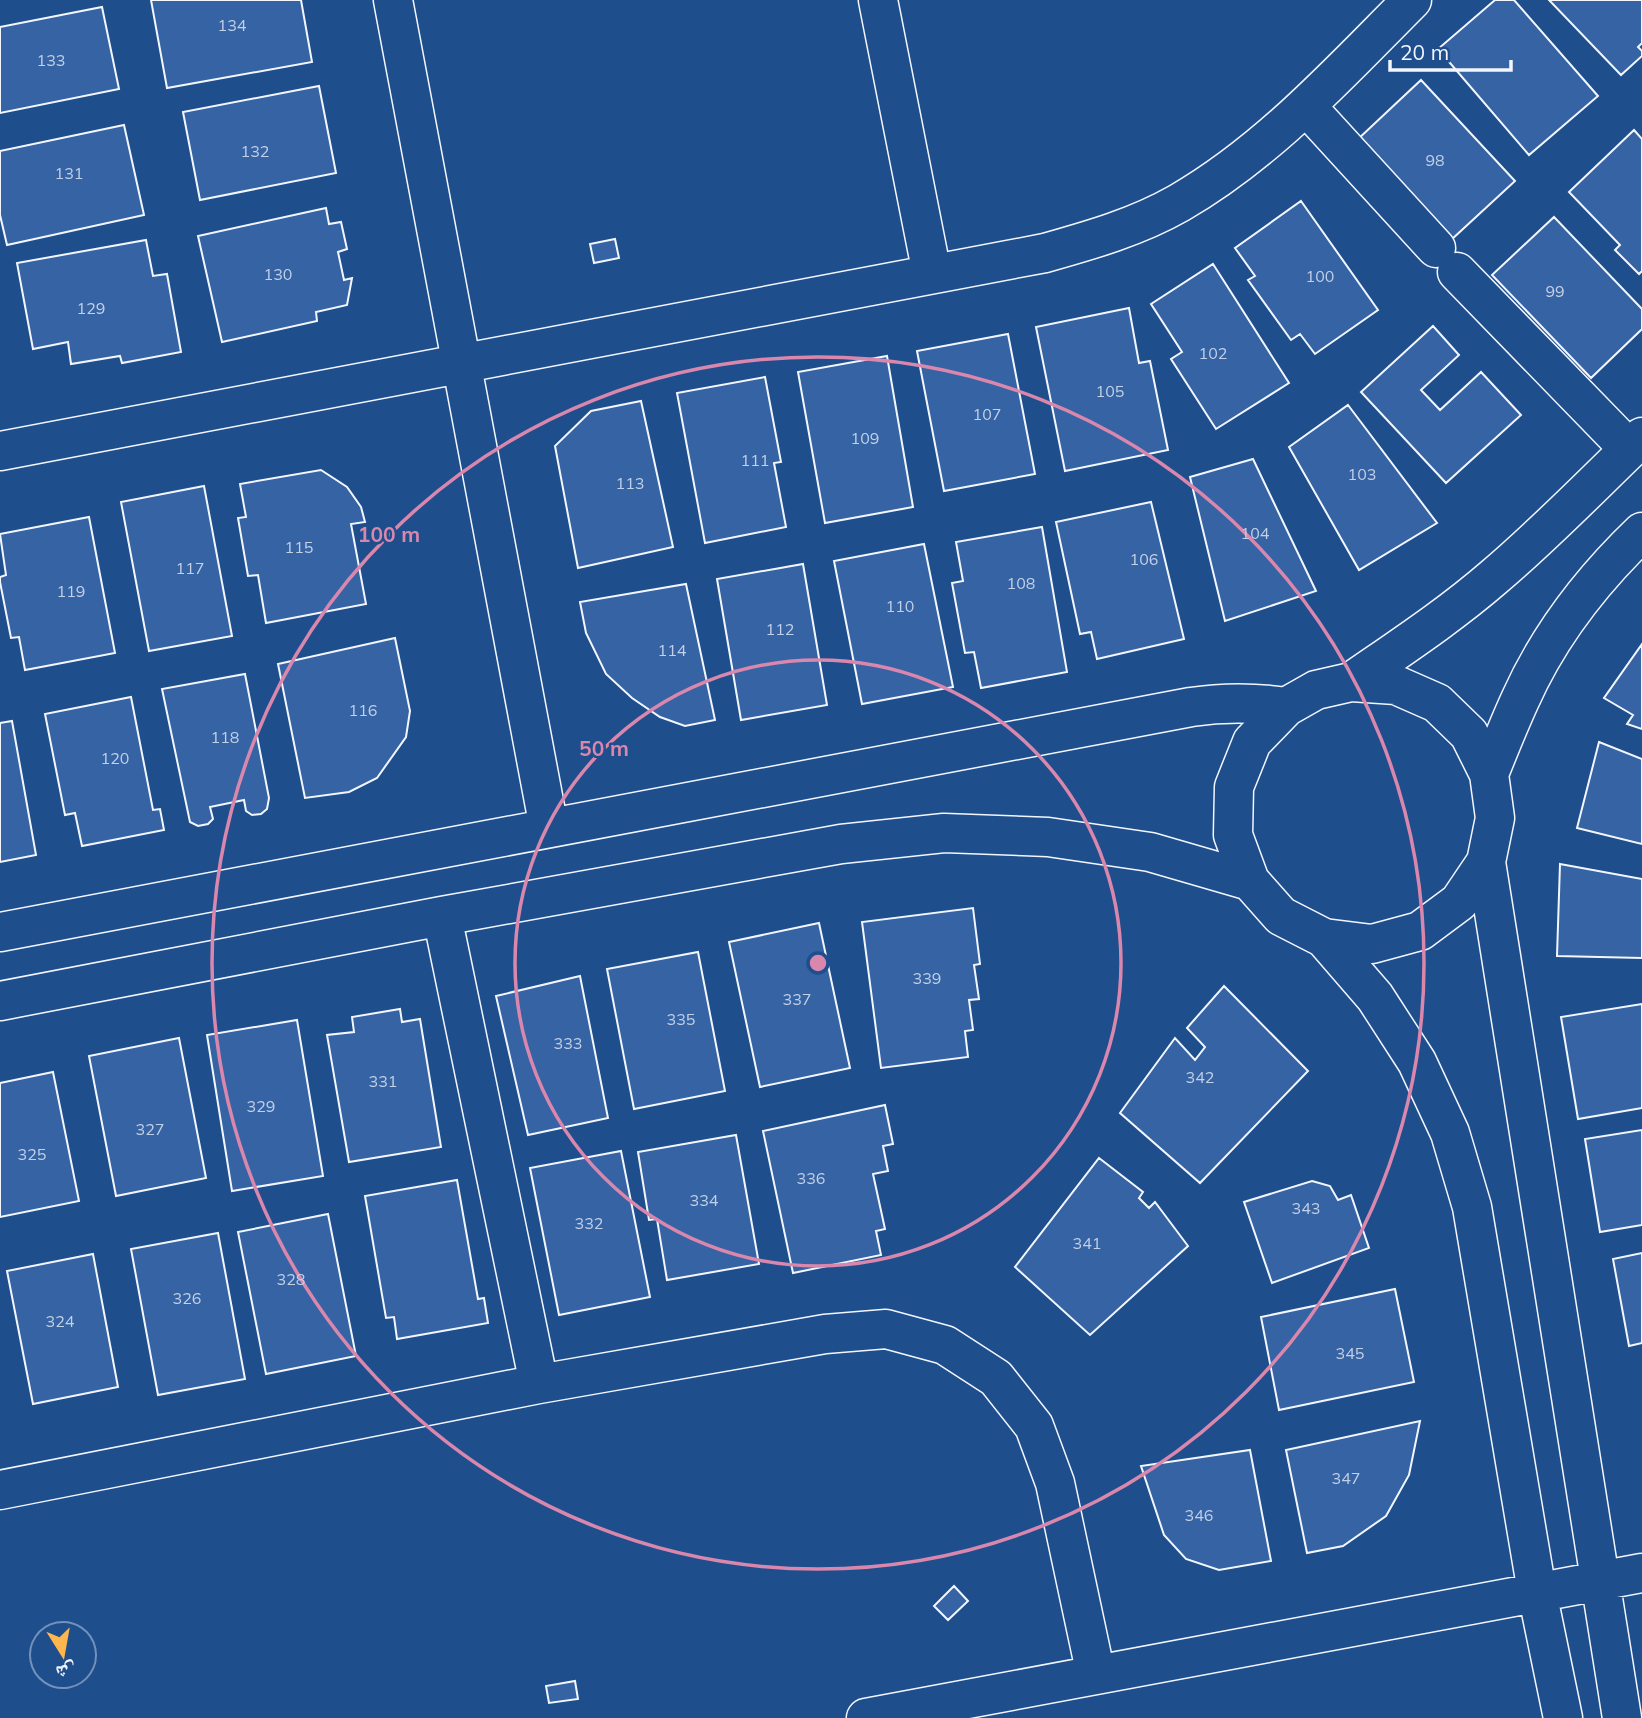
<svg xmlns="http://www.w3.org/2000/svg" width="1642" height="1718" viewBox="0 0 1642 1718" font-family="Mulish,'Noto Naskh Arabic',sans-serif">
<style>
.building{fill:#3563a3;stroke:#f2f6ff;stroke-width:2}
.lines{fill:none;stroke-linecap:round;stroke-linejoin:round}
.minor-casing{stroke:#f2f6ff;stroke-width:41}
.minor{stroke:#1f4e8c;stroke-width:38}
.ring{fill:none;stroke:#da87ad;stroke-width:3.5}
.labels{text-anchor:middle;stroke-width:5;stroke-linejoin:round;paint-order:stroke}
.number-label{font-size:16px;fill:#c3d1e8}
.centre{fill:#da87ad;stroke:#1f4e8c;stroke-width:3.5}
.ring-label{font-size:21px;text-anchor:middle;font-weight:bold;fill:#da87ad;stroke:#1f4e8c;stroke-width:5;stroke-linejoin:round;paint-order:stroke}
</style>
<rect width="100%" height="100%" fill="#1f4e8c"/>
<path class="building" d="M 151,0 L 301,0 L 312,62 L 167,88 Z
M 1495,0 L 1514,0 L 1598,96 L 1529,155 L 1438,49 Z
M 1549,0 L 1642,0 L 1642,43 L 1638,47 L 1642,51 L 1642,56 L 1621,75 Z
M 102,7 L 119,89 L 0,113 L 0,27 Z
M 1421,80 L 1515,181 L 1451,240 L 1357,140 Z
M 319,86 L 336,173 L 200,200 L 183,112 Z
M 124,125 L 144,215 L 7,245 L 0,215 L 0,151 Z
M 1634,130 L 1642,139 L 1642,271 L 1639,274 L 1615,250 L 1620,245 L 1569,192 Z
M 1301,201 L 1378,310 L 1315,354 L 1300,334 L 1291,340 L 1248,280 L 1255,276 L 1235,248 Z
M 326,208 L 329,224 L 341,222 L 347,249 L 338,252 L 344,280 L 352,278 L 347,305 L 316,312 L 317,321 L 222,342 L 198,236 Z
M 1554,217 L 1642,309 L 1642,329 L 1591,378 L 1492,275 Z
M 615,239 L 619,258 L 594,263 L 590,244 Z
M 146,240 L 153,276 L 167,274 L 181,352 L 122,363 L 120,356 L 71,364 L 68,342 L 33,349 L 17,263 Z
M 1213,264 L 1289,383 L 1216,429 L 1171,359 L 1182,352 L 1151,304 Z
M 1129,308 L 1139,363 L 1150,361 L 1168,450 L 1065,471 L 1036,327 Z
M 1433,326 L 1459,355 L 1421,390 L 1440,410 L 1481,372 L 1521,415 L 1446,483 L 1361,392 Z
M 1008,334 L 1035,474 L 944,491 L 917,351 Z
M 887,356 L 913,507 L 825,523 L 798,372 Z
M 765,377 L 781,462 L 774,463 L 786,527 L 705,543 L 677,393 Z
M 641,401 L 673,547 L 578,568 L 555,446 L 591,411 Z
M 1348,405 L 1437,523 L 1359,570 L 1289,447 Z
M 1253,459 L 1316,591 L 1225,621 L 1190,477 Z
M 321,470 L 347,487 L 361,507 L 365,522 L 351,524 L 366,604 L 266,623 L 258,575 L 248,576 L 238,518 L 246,517 L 240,484 Z
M 204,486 L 232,636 L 149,651 L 121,502 Z
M 1151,502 L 1184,639 L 1097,659 L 1091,632 L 1080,634 L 1056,522 Z
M 89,517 L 115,653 L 25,670 L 19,637 L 11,638 L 0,582 L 0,577 L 6,575 L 0,534 Z
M 1042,527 L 1067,672 L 981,688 L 974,652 L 965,653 L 952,583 L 963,581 L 956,542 Z
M 924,544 L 953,687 L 862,704 L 834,561 Z
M 803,564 L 827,705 L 741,720 L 717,579 Z
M 686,584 L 715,720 L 685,726 L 660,717 L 632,698 L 606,674 L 586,633 L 580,602 Z
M 395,638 L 410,711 L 406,737 L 377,778 L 349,792 L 305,798 L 278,664 Z
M 1642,644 L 1642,729 L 1627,724 L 1633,715 L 1604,698 Z
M 245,674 L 269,798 L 267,809 L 261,814 L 252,815 L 246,811 L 244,800 L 210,807 L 213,819 L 208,824 L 198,826 L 190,822 L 162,689 Z
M 131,697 L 153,810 L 160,809 L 164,830 L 82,846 L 75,813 L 65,815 L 45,714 Z
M 12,721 L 36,855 L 0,862 L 0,723 Z
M 1599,742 L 1642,759 L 1642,844 L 1577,828 Z
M 1560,864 L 1642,879 L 1642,958 L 1557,956 Z
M 973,908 L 980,964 L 974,965 L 979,999 L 969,1000 L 973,1030 L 965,1031 L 968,1057 L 881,1068 L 862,922 Z
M 819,923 L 850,1068 L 760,1087 L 729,942 Z
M 698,952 L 725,1091 L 634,1109 L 607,969 Z
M 580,976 L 608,1118 L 528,1135 L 496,996 Z
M 1224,986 L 1308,1071 L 1200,1183 L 1120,1113 L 1175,1038 L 1195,1060 L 1205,1047 L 1187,1028 Z
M 1642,1004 L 1642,1108 L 1578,1119 L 1561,1017 Z
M 400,1009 L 402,1022 L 420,1019 L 441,1147 L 349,1162 L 327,1035 L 354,1032 L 352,1017 Z
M 297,1020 L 323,1176 L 232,1191 L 207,1035 Z
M 179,1038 L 206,1178 L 116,1196 L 89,1056 Z
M 53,1072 L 79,1201 L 0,1217 L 0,1083 Z
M 885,1105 L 893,1144 L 883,1146 L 888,1171 L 873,1174 L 885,1229 L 876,1231 L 881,1255 L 793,1273 L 763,1131 Z
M 1642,1130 L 1642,1225 L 1600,1232 L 1585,1139 Z
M 736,1135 L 759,1264 L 667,1280 L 657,1219 L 649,1220 L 638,1152 Z
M 621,1151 L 650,1297 L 559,1315 L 530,1168 Z
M 1099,1158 L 1143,1192 L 1139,1198 L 1149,1208 L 1155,1202 L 1188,1246 L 1090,1335 L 1015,1267 Z
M 457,1180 L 478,1299 L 484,1298 L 488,1323 L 397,1339 L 394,1317 L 386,1318 L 365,1196 Z
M 1312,1181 L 1330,1186 L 1338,1200 L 1351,1195 L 1369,1248 L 1272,1283 L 1244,1202 Z
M 328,1214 L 356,1356 L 266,1374 L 238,1232 Z
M 218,1233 L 245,1379 L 158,1395 L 131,1249 Z
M 1642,1253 L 1642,1343 L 1629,1346 L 1613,1259 Z
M 93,1254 L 118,1387 L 33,1404 L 7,1271 Z
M 1395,1289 L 1414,1382 L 1279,1410 L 1261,1317 Z
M 1420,1421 L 1409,1475 L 1386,1516 L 1343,1546 L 1307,1553 L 1286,1450 Z
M 1250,1450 L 1271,1561 L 1219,1570 L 1186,1559 L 1164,1535 L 1141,1466 Z
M 954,1586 L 968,1601 L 948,1620 L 934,1606 Z
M 575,1681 L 578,1699 L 549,1703 L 546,1686 Z"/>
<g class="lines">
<g class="minor-casing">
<path id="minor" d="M 393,0 L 549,828
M 878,0 L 932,274
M 1306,106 L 1436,248
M 1457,272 L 1629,449
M 0,451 L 1045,253 C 1091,240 1137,227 1179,203 C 1269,151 1340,72 1412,0
M 1351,682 C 1400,648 1449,616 1494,577 C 1546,533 1593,484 1642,437
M 1489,774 C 1499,749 1509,724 1520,700 C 1548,637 1593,579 1642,532
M 1486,862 L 1622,1718
M 442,916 L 539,1384
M 0,932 L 1191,707 C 1224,702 1253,702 1286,707
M 1324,938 L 1375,997 L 1417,1062 L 1450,1133 L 1472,1207 L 1537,1592 L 1563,1718
M 0,1001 L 442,916 L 841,844 L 944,833 L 1048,837 L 1150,852 L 1250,881 L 1281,916 L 1324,938 L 1372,944 L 1420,931 L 1459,902 L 1486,862 L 1495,818 L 1489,774 L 1469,734 L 1437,703 L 1396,685 L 1351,682 L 1316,690 L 1286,707 L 1252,742 L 1234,787 L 1233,835 L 1250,881
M 0,1490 L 539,1384 L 825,1334 L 886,1329 L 945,1345 L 996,1378 L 1034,1426 L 1055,1483 L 1096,1675
M 866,1718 L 1642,1573"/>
</g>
<use href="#minor" class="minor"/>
</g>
<g class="ring">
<circle cx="818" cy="963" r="303"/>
<circle cx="818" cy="963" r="606"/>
</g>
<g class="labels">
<g class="number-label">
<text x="232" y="31">134</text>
<text x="51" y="66">133</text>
<text x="255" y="157">132</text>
<text x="1435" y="166">98</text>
<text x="69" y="179">131</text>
<text x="278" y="280">130</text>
<text x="1320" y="282">100</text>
<text x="1555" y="297">99</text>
<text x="91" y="314">129</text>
<text x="1213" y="359">102</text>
<text x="1110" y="397">105</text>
<text x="987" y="420">107</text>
<text x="865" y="444">109</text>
<text x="755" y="466">111</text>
<text x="1362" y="480">103</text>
<text x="630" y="489">113</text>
<text x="1255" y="539">104</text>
<text x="299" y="553">115</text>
<text x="1144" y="565">106</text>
<text x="190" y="574">117</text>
<text x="1021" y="589">108</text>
<text x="71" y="597">119</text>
<text x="900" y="612">110</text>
<text x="780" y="635">112</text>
<text x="672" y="656">114</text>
<text x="363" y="716">116</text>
<text x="225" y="743">118</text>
<text x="115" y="764">120</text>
<text x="927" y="984">339</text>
<text x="797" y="1005">337</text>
<text x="681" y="1025">335</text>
<text x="568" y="1049">333</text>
<text x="1200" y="1083">342</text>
<text x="383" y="1087">331</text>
<text x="261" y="1112">329</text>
<text x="150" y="1135">327</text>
<text x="32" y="1160">325</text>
<text x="811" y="1184">336</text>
<text x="704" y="1206">334</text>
<text x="1306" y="1214">343</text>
<text x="589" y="1229">332</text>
<text x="1087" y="1249">341</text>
<text x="291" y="1285">328</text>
<text x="187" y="1304">326</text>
<text x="60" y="1327">324</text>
<text x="1350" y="1359">345</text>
<text x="1346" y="1484">347</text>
<text x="1199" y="1521">346</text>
</g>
</g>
<circle cx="818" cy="963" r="10" class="centre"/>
<g class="ring-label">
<text x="389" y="542">100 m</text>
<text x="604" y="756">50 m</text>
</g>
<g transform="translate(63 1655) rotate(169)"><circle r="33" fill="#1f4e8c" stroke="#7391ba" stroke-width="2"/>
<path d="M0-5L12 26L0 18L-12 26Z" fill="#ffb74d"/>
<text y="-10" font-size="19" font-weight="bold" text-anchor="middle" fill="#f2f6ff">ش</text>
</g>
<path d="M1390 60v10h121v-10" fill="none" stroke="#f2f6ff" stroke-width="3.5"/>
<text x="1400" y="60" font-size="21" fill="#f2f6ff" stroke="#1f4e8c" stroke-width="5" paint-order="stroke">20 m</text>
</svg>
